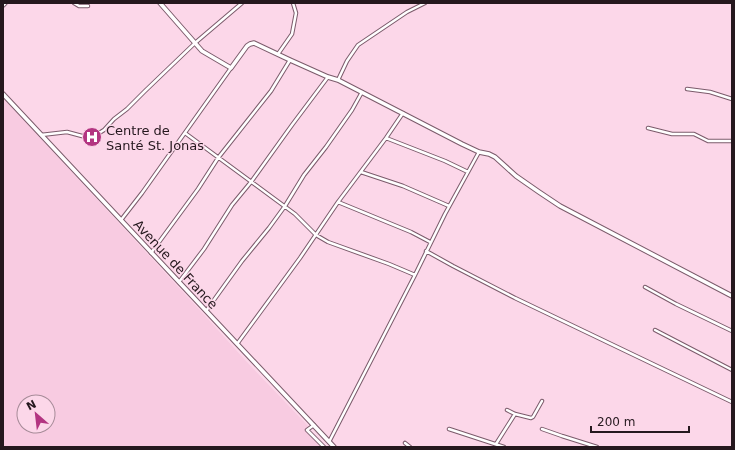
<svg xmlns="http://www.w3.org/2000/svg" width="735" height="450" viewBox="0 0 735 450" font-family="'DejaVu Sans',sans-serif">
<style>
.built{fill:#f8cbe1;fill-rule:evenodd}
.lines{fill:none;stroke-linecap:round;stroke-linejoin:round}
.street-casing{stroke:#7b5b6b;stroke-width:4.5}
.secondary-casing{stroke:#7b5b6b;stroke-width:5.5}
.street{stroke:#fff;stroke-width:2.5}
.secondary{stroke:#fff;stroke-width:3.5}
.labels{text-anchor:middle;stroke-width:3;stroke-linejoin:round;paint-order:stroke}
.poi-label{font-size:13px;fill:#25181e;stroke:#fcd7e9;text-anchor:start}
.street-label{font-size:13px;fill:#25181e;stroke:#fcd7e9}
</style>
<rect width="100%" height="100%" fill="#fcd7e9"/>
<path class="built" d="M 3,98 L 208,319 L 245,360 L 308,426 L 306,431 L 322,447 L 3,447 ZM 24,402 L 48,402 L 48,426 L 24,426 Z"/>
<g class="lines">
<g class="street-casing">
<path id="street" d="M 74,3 L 79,6 L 88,6
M 278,54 L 292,34 L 296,13 L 293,3
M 338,80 L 347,61 L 358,45 L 407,12 L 425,3
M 687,89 L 710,92 L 732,99
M 648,128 L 672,134 L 694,134 L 708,141 L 732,141
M 185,133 L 295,214 L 316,235 L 328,242 L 389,264 L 415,275
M 41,135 L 67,132 L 82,136 L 96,135 L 104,130 L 114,119 L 127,109 L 145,91 L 195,43 L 242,3
M 386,138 L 445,161 L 468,172
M 361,172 L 403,186 L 449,206
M 338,202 L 411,232 L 430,242
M 121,220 L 142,193 L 231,68
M 426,251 L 453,266 L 515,298 L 732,402
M 151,253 L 198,189 L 218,158 L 271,91 L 290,60
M 179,282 L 204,249 L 232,205 L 251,182 L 292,125 L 328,77
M 645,287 L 676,304 L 732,331
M 206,311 L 242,261 L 269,228 L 285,206 L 304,175 L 326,147 L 352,110 L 362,92
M 655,330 L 732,370
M 237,344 L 300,258 L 338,202 L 386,138 L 403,113
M 507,410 L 515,414 L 531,418 L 533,417 L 542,401
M 314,425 L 307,430 L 324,447
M 449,429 L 504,447
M 542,429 L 562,436 L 597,447
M 329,442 L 415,275 L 445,214 L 479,152
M 405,443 L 410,447
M 496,444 L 515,414"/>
</g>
<g class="secondary-casing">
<path id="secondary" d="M 160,3 L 202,51 L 231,68 L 247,46 L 250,44 L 254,43 L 290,60 L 328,77 L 338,80 L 462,144 L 479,152 L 489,154 L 495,157 L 516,176 L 539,192 L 560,206 L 732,296
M 3,5 L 5,3
M 3,94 L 179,282 L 334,447"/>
</g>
<use href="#street" class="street"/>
<use href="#secondary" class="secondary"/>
</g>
<defs>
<g id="hospital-disc" transform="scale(1)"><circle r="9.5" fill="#b33481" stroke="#fcd7e9"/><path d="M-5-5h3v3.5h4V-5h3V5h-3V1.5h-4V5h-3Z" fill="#fff"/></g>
</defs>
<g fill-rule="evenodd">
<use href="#hospital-disc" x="92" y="137"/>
</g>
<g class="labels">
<g class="poi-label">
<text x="106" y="135">Centre de<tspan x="106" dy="15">Santé St. Jonas</tspan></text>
</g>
<g class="street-label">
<text transform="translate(176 264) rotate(47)" y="5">Avenue de France</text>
</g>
</g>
<rect width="735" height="450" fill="none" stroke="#25181e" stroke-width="8"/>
<g transform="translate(36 414) rotate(332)"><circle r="19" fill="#fcd7e9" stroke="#a68b98"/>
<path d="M0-3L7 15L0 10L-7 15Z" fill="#b33481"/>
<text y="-6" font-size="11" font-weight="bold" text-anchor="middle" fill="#25181e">N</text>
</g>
<path d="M591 426v6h98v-6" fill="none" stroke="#25181e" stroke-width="2"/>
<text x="597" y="426" font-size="12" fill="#25181e" stroke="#fcd7e9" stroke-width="3" paint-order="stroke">200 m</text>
</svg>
